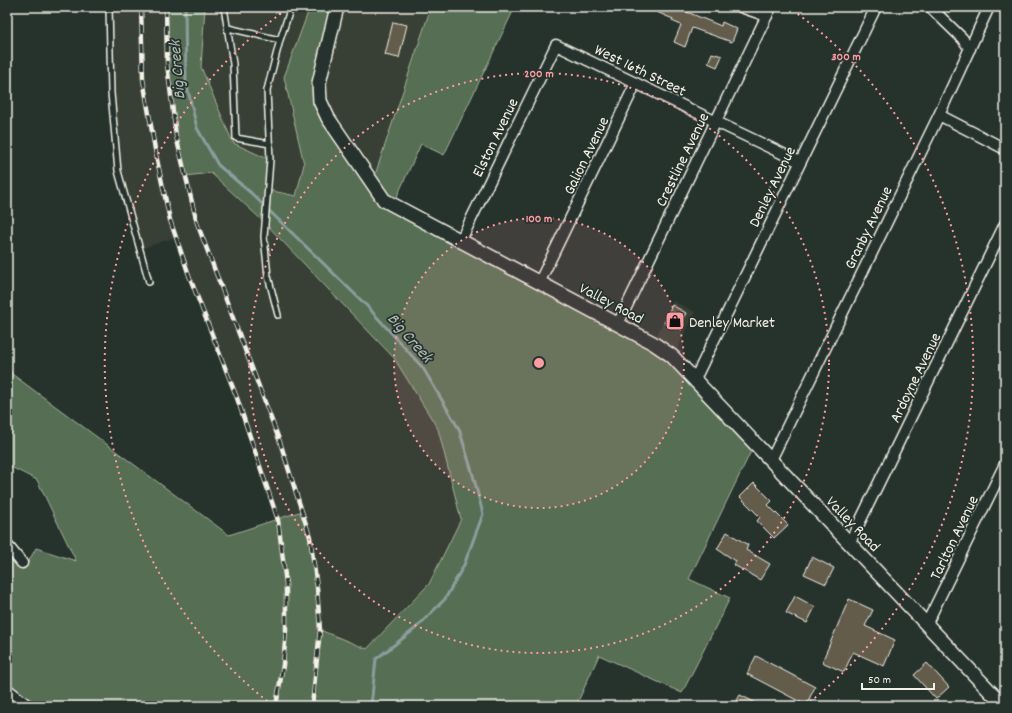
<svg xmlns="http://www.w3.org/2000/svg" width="1012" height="713" viewBox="0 0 1012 713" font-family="Dekko,sans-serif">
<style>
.built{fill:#383f36}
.green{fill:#576e52;stroke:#a6b09d}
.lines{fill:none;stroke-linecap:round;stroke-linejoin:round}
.stream{stroke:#8c9d9e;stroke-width:3}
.building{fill:#635c4b;stroke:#f4f1e8}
.service-casing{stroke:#f4f1e8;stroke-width:8}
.minor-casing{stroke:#f4f1e8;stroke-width:13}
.tertiary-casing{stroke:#f4f1e8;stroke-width:16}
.service{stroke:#26332d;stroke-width:5}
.minor{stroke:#26332d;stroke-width:10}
.tertiary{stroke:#26332d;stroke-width:13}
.rail-casing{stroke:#f4f1e8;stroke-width:4.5}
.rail{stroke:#26332d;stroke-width:3;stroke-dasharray:9;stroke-linecap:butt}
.ring{fill:none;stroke:#ff9aa2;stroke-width:2;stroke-dasharray:2 4}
.labels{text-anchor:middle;stroke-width:3.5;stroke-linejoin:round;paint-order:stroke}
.street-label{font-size:16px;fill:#f4f1e8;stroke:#26332d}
.poi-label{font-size:16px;fill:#f4f1e8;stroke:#26332d;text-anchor:start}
.water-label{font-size:17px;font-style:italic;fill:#aeb9b6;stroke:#26332d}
.centre{fill:#ff9aa2;stroke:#26332d;stroke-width:2}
.ring-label{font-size:12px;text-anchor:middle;font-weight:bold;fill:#ff9aa2;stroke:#26332d;stroke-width:3.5;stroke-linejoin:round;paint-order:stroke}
</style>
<rect width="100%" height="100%" fill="#26332d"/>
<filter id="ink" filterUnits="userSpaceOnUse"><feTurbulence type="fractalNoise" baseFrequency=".025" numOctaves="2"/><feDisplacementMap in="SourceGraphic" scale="8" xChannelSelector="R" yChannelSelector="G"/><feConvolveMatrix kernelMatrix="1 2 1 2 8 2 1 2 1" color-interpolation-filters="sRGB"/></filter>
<g filter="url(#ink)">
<path class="built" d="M 109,7 L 166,7 L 167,64 L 210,173 L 265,223 L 394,358 L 438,429 L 461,519 L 429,584 L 367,649 L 320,630 L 317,586 L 310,537 L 302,512 L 278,520 L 237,398 L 190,278 L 176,237 L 140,249 L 118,171 L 111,93 Z
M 205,7 L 310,7 L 284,77 L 304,164 L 296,196 L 268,190 L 270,160 L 233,143 L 201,67 Z
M 337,7 L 431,7 L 372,185 L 320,101 Z
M 673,301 L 695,312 L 673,358 L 653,343 Z"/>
<path class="green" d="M 166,7 L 205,7 L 201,67 L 233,143 L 270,160 L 268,190 L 296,196 L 304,164 L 284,77 L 310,7 L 337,7 L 320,101 L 372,184 L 431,7 L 515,7 L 444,155 L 421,144 L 393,205 L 655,344 L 755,443 L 689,579 L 730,598 L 682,693 L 599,655 L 576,706 L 25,706 L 7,689 L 7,550 L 26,566 L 36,548 L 76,561 L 37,480 L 7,465 L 7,364 L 12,374 L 229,535 L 302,511 C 315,550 318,589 320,630 L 367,649 L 429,584 L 461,519 L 438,429 L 394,358 L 265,223 L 211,173 L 185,176 C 171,117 167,67 166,7 Z"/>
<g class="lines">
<path class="stream" d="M 185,7 L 186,82 L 197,128 L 218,165 L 251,193 L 366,305 L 423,368 L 459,429 L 473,475 L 483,514 L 464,565 L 445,599 L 416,628 L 376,659 L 371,706"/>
</g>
<path class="building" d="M 645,7 L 675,7 L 721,26 L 722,22 L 737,29 L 732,42 L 692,28 L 685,47 L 674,42 L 681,25 L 672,21 L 673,19 Z
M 393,22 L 407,25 L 399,58 L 385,55 Z
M 712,53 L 722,56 L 717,67 L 708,63 Z
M 672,305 L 686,313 L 677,330 L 664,323 Z
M 754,483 L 772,501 L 768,505 L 788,525 L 774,538 L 757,521 L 760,517 L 740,497 Z
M 727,532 L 748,545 L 746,550 L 770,564 L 760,580 L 734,565 L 736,561 L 717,549 Z
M 812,557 L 834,568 L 826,584 L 804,574 Z
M 795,596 L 815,607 L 807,623 L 786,613 Z
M 849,599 L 873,610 L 865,626 L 895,640 L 884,666 L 853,652 L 844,672 L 822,662 Z
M 756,656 L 815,687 L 806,705 L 747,674 Z
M 927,663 L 949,687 L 936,699 L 914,675 Z
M 740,695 L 762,706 L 734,706 Z"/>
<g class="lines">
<g class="service-casing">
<path id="service" d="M 109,7 L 111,93 L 118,171 L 149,282
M 224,7 L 233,64 L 236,138 L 270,144
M 228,28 L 280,40
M 278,315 L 268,276 L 264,237 L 270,160 L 267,90 L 280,40 L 291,7"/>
</g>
<g class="minor-casing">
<path id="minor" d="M 741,7 L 767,16
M 930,7 L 962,38 L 970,49
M 939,115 L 1005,149
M 460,242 L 556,45 L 800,162
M 539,283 L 636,83
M 618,324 L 771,7
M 695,379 L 876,7
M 771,460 L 939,115 L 989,7
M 850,542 L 1005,224
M 7,545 L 22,563
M 927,623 L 1005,464
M 7,689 L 26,704"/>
</g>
<g class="tertiary-casing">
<path id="tertiary" d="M 337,7 L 319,83 L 320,101 L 328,118 L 384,200 L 653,343 L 672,356 L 1004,706"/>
</g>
<use href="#service" class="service"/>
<use href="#minor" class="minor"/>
<use href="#tertiary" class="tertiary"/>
<g class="rail-casing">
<path id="rail" d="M 141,7 L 143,79 L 156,155 L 170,220 L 190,278 L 237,398 L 278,520 L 286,584 L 286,631 L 283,665 L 276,706
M 166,7 L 167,64 L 176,136 L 197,223 L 280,442 L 310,537 L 317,587 L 320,630 L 312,706"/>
</g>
<use href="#rail" class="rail"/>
</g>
</g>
<circle cx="539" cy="363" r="145" fill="#ff9aa2" fill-opacity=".12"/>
<g class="ring">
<circle cx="539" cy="363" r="145"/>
<circle cx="539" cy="363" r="290"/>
<path d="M272 705A434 434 0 0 1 290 7M788 7A434 434 0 0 1 806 705"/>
</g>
<defs>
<g id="shop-square" transform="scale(1)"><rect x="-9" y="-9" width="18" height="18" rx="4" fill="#ff9aa2" stroke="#26332d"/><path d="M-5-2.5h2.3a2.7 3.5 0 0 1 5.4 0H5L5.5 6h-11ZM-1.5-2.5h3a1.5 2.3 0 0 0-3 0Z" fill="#111"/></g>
</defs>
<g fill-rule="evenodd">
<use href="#shop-square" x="675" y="321"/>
</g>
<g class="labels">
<g class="street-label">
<text transform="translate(641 69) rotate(26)" y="6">West 16th Street</text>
<text transform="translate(494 137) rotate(-64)" y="6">Elston Avenue</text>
<text transform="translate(585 155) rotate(-64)" y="6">Galion Avenue</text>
<text transform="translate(681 159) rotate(-64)" y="6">Crestline Avenue</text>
<text transform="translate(771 186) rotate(-64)" y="6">Denley Avenue</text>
<text transform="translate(867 227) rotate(-64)" y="6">Granby Avenue</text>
<text transform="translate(612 302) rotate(28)" y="6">Valley Road</text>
<text transform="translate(914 377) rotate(-64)" y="6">Ardoyne Avenue</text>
<text transform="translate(854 523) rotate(46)" y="6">Valley Road</text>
<text transform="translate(953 537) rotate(-64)" y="6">Tarlton Avenue</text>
</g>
<g class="poi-label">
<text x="689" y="327">Denley Market</text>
</g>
<g class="water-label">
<text transform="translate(176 70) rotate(-95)" y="6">Big Creek</text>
<text transform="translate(411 337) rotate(49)" y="6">Big Creek</text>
</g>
</g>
<circle cx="539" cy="363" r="6" class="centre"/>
<g class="ring-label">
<text x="846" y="60">300 m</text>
<text x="539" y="77">200 m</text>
<text x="539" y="222">100 m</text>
</g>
<rect width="1012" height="713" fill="none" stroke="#26332d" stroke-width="24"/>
<rect x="12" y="12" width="988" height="689" fill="none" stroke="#f4f1e8" stroke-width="1.5" filter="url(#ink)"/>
<path d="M862 683v6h72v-6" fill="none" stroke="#f4f1e8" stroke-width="2"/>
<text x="868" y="683" font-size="12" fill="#f4f1e8" stroke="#26332d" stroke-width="3" paint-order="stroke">50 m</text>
</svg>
